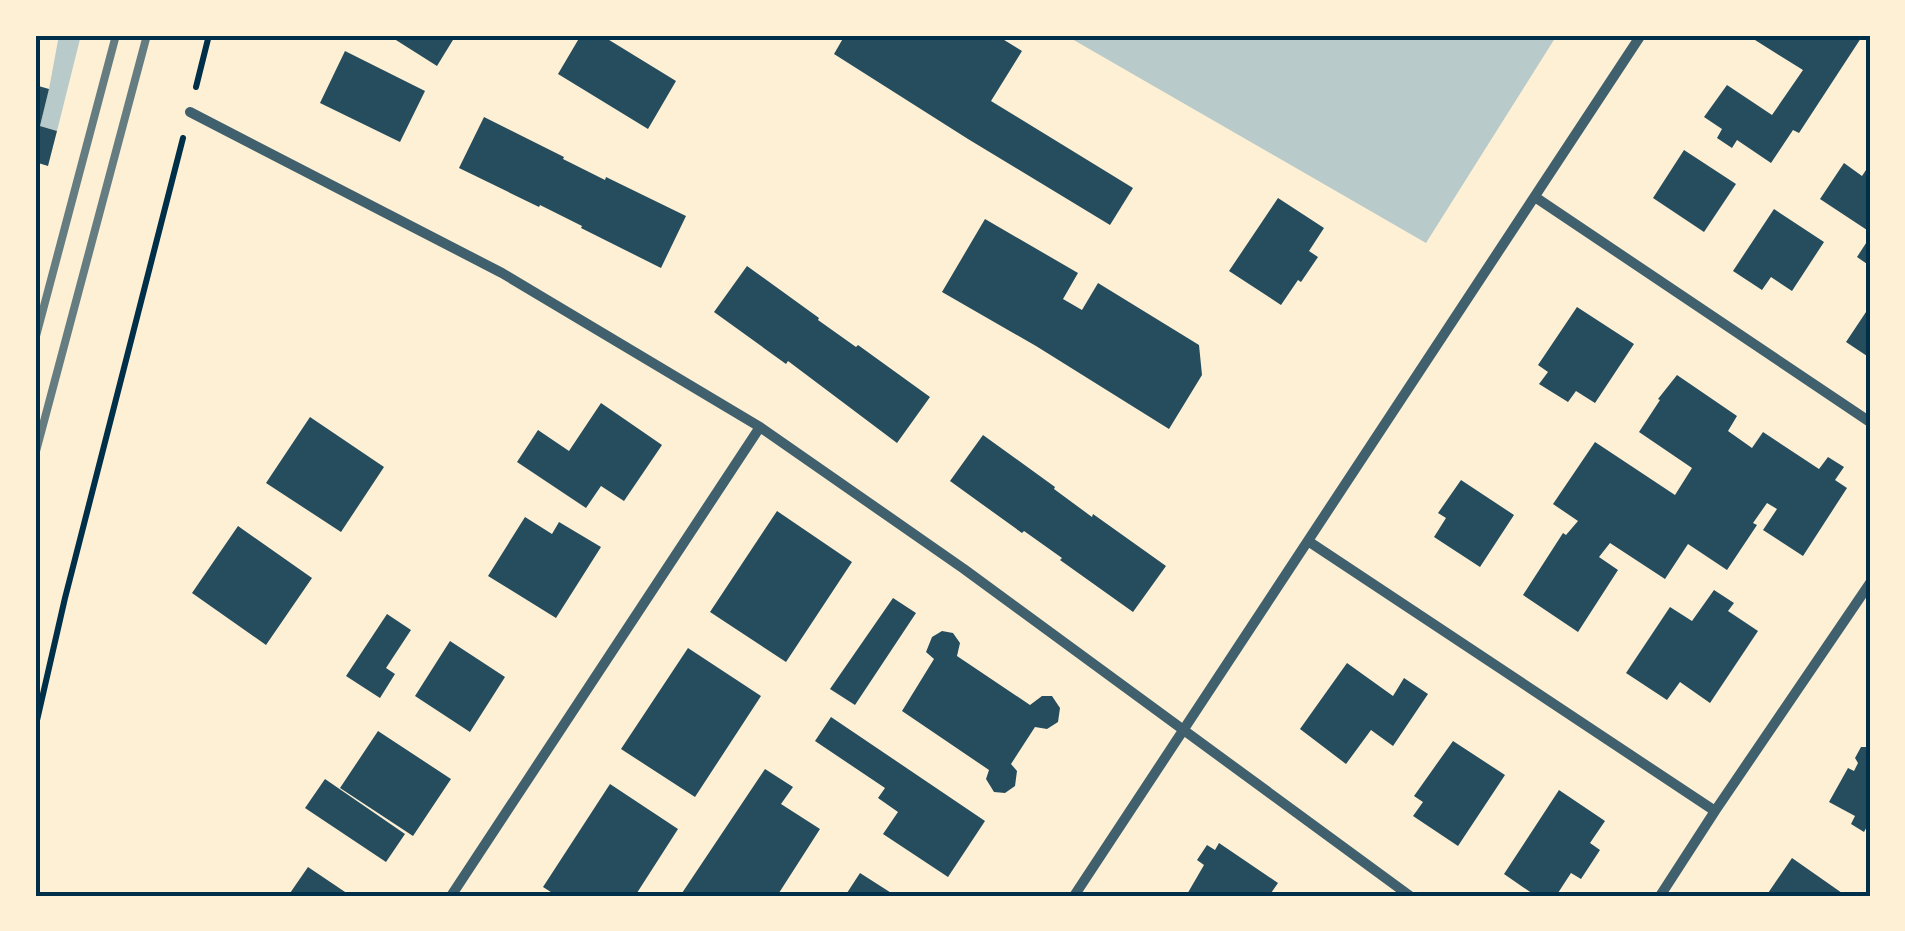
<svg xmlns="http://www.w3.org/2000/svg" width="1905" height="931" viewBox="0 0 1905 931" font-family="'Titillium Web',sans-serif">
<style>
.green{fill:#b9caca}
.building{fill:#264d5e}
.lines{fill:none;stroke-linecap:round;stroke-linejoin:round}
.path{stroke:#003049;stroke-width:6}
.minor{stroke:#3f606c;stroke-width:10}
.rail{stroke:#657d81;stroke-width:8}
.neatline{fill:none;stroke:#003049;stroke-width:4}
</style>
<rect width="100%" height="100%" fill="#fdf0d5"/>
<path class="green" d="M 59,35 L 81,35 L 57,131 L 40,126 L 49,89 Z
M 1065,35 L 1557,35 L 1426,243 Z"/>
<path class="building" d="M 388,35 L 456,35 L 437,66 Z
M 581,35 L 601,35 L 676,81 L 648,129 L 558,74 Z
M 845,35 L 996,35 L 1022,51 L 991,101 L 1133,188 L 1110,225 L 968,139 L 834,54 Z
M 1758,35 L 1863,35 L 1799,133 L 1793,130 L 1771,163 L 1737,140 L 1732,148 L 1717,138 L 1722,129 L 1704,117 L 1727,85 L 1772,115 L 1803,70 L 1755,40 Z
M 345,51 L 425,91 L 400,142 L 320,103 Z
M 35,85 L 49,89 L 40,126 L 57,131 L 48,166 L 35,162 Z
M 484,117 L 564,157 L 563,159 L 605,180 L 606,177 L 686,216 L 661,268 L 581,228 L 582,226 L 540,205 L 539,207 L 459,168 Z
M 1684,150 L 1736,184 L 1704,232 L 1653,198 Z
M 1844,163 L 1862,176 L 1870,164 L 1870,232 L 1820,199 Z
M 1278,198 L 1324,228 L 1309,251 L 1318,257 L 1301,282 L 1298,280 L 1281,305 L 1229,271 Z
M 1774,209 L 1824,242 L 1792,291 L 1771,277 L 1762,290 L 1733,271 Z
M 985,219 L 1078,273 L 1063,299 L 1082,310 L 1098,283 L 1199,345 L 1202,375 L 1169,429 L 1036,346 L 942,292 Z
M 1870,237 L 1870,266 L 1857,257 Z
M 747,266 L 819,318 L 818,320 L 856,347 L 858,345 L 930,397 L 897,443 L 788,361 L 786,364 L 714,312 Z
M 1870,306 L 1870,358 L 1846,342 Z
M 1577,307 L 1634,344 L 1595,403 L 1576,391 L 1568,402 L 1539,384 L 1548,372 L 1538,365 Z
M 1677,375 L 1737,416 L 1728,431 L 1752,448 L 1763,432 L 1819,469 L 1828,457 L 1844,467 L 1835,480 L 1847,488 L 1803,556 L 1763,530 L 1777,509 L 1767,503 L 1753,523 L 1757,525 L 1727,570 L 1688,544 L 1665,579 L 1610,543 L 1599,557 L 1618,570 L 1578,632 L 1523,595 L 1563,533 L 1566,535 L 1578,521 L 1553,504 L 1595,442 L 1675,495 L 1692,468 L 1639,432 L 1660,400 L 1658,399 Z
M 601,403 L 662,445 L 624,501 L 601,486 L 586,508 L 517,462 L 538,430 L 569,451 Z
M 310,417 L 384,467 L 341,532 L 266,483 Z
M 983,435 L 1055,487 L 1054,489 L 1092,517 L 1093,514 L 1166,566 L 1133,612 L 1060,560 L 1062,558 L 1024,531 L 1022,533 L 950,481 Z
M 1461,480 L 1514,515 L 1480,567 L 1434,537 L 1446,518 L 1438,513 Z
M 777,511 L 852,562 L 786,662 L 710,612 Z
M 525,517 L 552,534 L 559,522 L 601,547 L 556,618 L 488,576 Z
M 238,526 L 312,578 L 266,645 L 192,593 Z
M 1714,590 L 1734,603 L 1728,611 L 1758,631 L 1710,703 L 1680,682 L 1667,700 L 1626,673 L 1670,607 L 1692,621 Z
M 893,598 L 916,613 L 855,705 L 830,689 Z
M 387,614 L 411,630 L 386,668 L 395,674 L 380,698 L 346,676 Z
M 942,631 L 953,633 L 960,643 L 957,656 L 1030,705 L 1042,696 L 1052,696 L 1060,708 L 1058,722 L 1047,729 L 1035,727 L 1011,764 L 1017,771 L 1015,786 L 1005,793 L 994,792 L 986,779 L 989,770 L 902,711 L 934,659 L 926,652 L 932,637 Z
M 450,641 L 505,677 L 470,732 L 415,696 Z
M 688,648 L 761,696 L 695,797 L 621,749 Z
M 1347,663 L 1393,696 L 1404,678 L 1428,694 L 1393,746 L 1371,730 L 1346,764 L 1300,729 Z
M 831,717 L 985,821 L 948,877 L 883,834 L 898,812 L 878,798 L 885,788 L 815,741 Z
M 378,731 L 451,779 L 413,836 L 340,788 Z
M 1453,741 L 1505,775 L 1458,846 L 1413,816 L 1423,802 L 1414,796 Z
M 1870,741 L 1870,821 L 1864,832 L 1851,824 L 1855,816 L 1829,802 L 1848,768 L 1854,771 L 1858,763 L 1855,758 L 1861,747 L 1867,747 Z
M 765,769 L 793,787 L 781,804 L 820,829 L 777,896 L 680,896 Z
M 325,779 L 405,834 L 386,862 L 305,808 Z
M 610,784 L 678,829 L 635,896 L 557,896 L 543,887 Z
M 1559,790 L 1605,821 L 1590,843 L 1600,850 L 1581,879 L 1571,873 L 1556,896 L 1536,896 L 1504,874 Z
M 1219,843 L 1278,883 L 1269,896 L 1186,896 L 1204,865 L 1197,860 L 1207,845 L 1215,850 Z
M 1792,858 L 1842,893 L 1839,896 L 1766,896 Z
M 308,867 L 351,896 L 288,896 Z
M 860,873 L 896,896 L 845,896 Z"/>
<g class="lines">
<path class="path" d="M 196,87 L 209,35
M 35,729 L 65,598 L 183,138"/>
<path class="minor" d="M 190,112 L 502,273 L 760,427 L 964,569 L 1410,896
M 1535,197 L 1870,422
M 1308,541 L 1715,811
M 451,896 L 760,427
M 1074,896 L 1641,35
M 1660,896 L 1715,811 L 1870,583"/>
<path class="rail" d="M 35,340 L 116,35
M 35,455 L 147,35"/>
</g>
<rect width="1905" height="931" fill="none" stroke="#fdf0d5" stroke-width="75"/>
<rect x="38" y="38" width="1830" height="856" class="neatline"/>
</svg>
